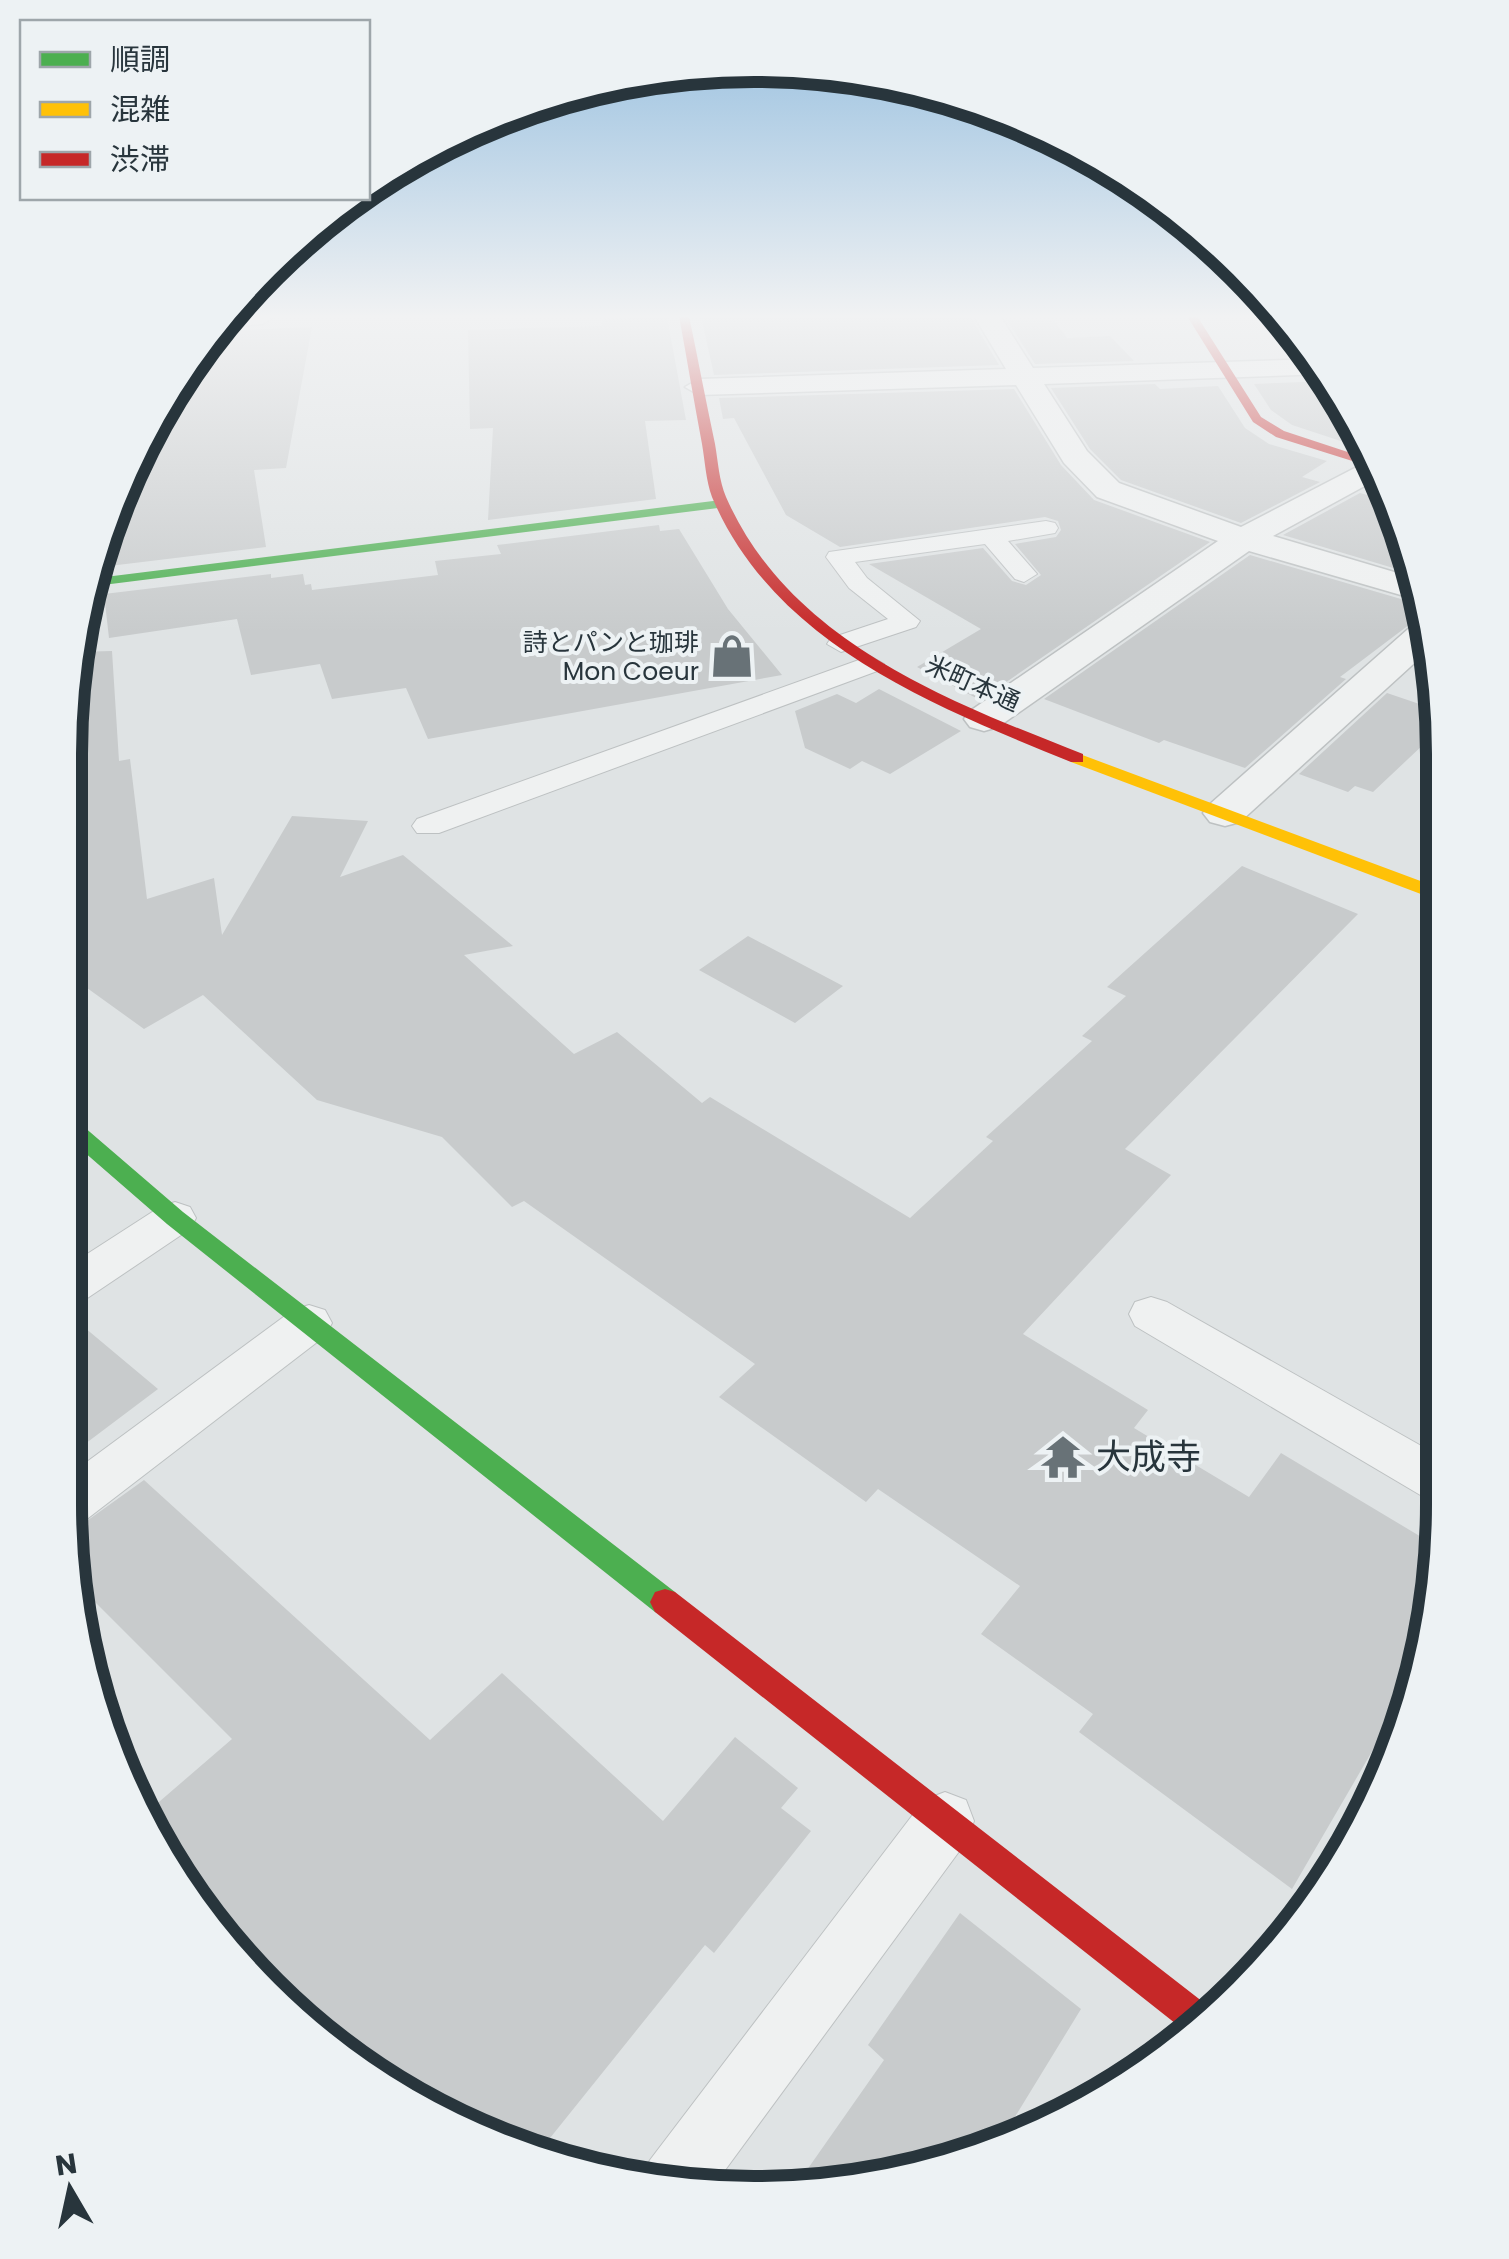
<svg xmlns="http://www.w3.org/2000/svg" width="1509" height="2259" viewBox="0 0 1509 2259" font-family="Poppins,'Noto Sans JP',sans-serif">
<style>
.building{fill:#c8cbcc}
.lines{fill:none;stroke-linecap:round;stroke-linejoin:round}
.lane-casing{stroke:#bdc1c2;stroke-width:2}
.street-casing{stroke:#bdc1c2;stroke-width:3}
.lane{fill:#eff1f1;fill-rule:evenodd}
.street{fill:#eff1f1;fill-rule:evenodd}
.fast{fill:#4caf50;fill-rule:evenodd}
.slow{fill:#ffc107;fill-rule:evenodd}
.jam{fill:#c62828;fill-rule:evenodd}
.labels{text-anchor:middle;stroke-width:8;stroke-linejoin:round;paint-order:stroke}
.far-poi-label{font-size:25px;fill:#28353c;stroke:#edf2f4;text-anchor:end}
.far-street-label{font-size:25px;fill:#28353c;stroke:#edf2f4}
.near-poi-label{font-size:35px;fill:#28353c;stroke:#edf2f4;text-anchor:start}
.rim{fill:none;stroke:#28353c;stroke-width:12}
</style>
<rect width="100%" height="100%" fill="#dfe3e4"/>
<path class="building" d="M 701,316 L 970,316 L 999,365 L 714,375 Z
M 667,317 L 686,420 L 645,421 L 656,499 L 488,520 L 493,428 L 470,429 L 468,330 L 602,326 L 602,319 Z
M 1007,320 L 1054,320 L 1067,338 L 1110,336 L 1134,361 L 1035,364 Z
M 312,327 L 286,468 L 254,470 L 266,547 L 101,567 L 136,450 L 215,331 Z
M 1330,381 L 1365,437 L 1353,445 L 1292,425 L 1271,410 L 1254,384 Z
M 1155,384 L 1160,389 L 1218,386 L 1245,428 L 1269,444 L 1327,461 L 1302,477 L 1320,482 L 1241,523 L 1121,480 L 1090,449 L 1051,388 Z
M 1014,389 L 1061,465 L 1094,500 L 1210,542 L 980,700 L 917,667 L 981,629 L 869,564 L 983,548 L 1012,581 L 1026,585 L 1041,575 L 1015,544 L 1056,537 L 1061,530 L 1058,521 L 1045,517 L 840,547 L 786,515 L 734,418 L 723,419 L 719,398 Z
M 1360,493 L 1393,502 L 1420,576 L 1283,535 Z
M 659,525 L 660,531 L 679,529 L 728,609 L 782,675 L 428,739 L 406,688 L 332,699 L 320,664 L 251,675 L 237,619 L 109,638 L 104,594 L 271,574 L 271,578 L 303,574 L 305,585 L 311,584 L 312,590 L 438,575 L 435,561 L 501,554 L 497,545 Z
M 1250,555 L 1425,606 L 1426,612 L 1340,677 L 1346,679 L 1245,768 L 1164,740 L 1159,743 L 1044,699 Z
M 112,651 L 119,761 L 130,759 L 147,899 L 214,878 L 222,935 L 292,816 L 368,821 L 340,877 L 403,855 L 513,946 L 464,955 L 574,1054 L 617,1032 L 702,1103 L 710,1097 L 910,1218 L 993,1141 L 986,1137 L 1092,1041 L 1082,1036 L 1126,996 L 1107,987 L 1242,866 L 1358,914 L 1125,1149 L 1171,1175 L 1023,1334 L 1148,1410 L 1134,1428 L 1249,1497 L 1281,1453 L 1438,1547 L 1438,1595 L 1410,1686 L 1292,1889 L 1079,1732 L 1093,1714 L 981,1634 L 1020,1586 L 878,1489 L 866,1502 L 719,1397 L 755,1364 L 524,1201 L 512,1207 L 442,1137 L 317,1100 L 203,995 L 144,1029 L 69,975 L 71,664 L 75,652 Z
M 879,689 L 961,731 L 890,774 L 862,761 L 850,769 L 805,748 L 795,711 L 837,694 L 856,703 Z
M 1387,693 L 1443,712 L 1442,727 L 1373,792 L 1355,786 L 1348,792 L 1299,774 Z
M 748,936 L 843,986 L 795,1023 L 699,970 Z
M 66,1312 L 158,1389 L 65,1459 Z
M 144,1480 L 430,1740 L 502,1673 L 663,1821 L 735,1737 L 798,1788 L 781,1808 L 811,1831 L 714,1953 L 705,1945 L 538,2153 L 491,2142 L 334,2051 L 182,1888 L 145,1814 L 232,1739 L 78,1585 L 70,1533 Z
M 960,1913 L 1081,2009 L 1002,2138 L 890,2181 L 795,2187 L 884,2060 L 868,2045 Z"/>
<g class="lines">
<g class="lane-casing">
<path id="lane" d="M 1046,521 L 1055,523 L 1058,528 L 1055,533 L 1008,541 L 1037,574 L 1024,582 L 1015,579 L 985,544 L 855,562 L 867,578 L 920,621 L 916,627 L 841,652 L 827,644 L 831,638 L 888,619 L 849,588 L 826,557 L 829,552 Z
M 870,656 L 884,664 L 880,670 L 439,833 L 417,833 L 412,826 L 417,819 Z
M 175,1202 L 190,1207 L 196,1218 L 190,1229 L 83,1301 L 66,1306 L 67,1267 L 160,1207 Z
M 1151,1297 L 1167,1302 L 1439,1456 L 1438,1502 L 1422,1496 L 1135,1326 L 1129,1314 L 1135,1302 Z
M 309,1305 L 325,1310 L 332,1323 L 325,1336 L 83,1522 L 69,1527 L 65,1478 L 293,1310 Z
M 945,1792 L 966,1800 L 974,1821 L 966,1842 L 709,2192 L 643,2177 L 650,2160 L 924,1800 Z"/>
</g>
<g class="street-casing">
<path id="street" d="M 225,316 L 275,316 L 262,324 L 217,328 Z
M 974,316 L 1000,316 L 1033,368 L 1317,359 L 1326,374 L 1044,384 L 1087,451 L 1119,483 L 1241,527 L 1376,457 L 1383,476 L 1273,536 L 1421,580 L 1425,602 L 1249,551 L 998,727 L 984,731 L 970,727 L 964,719 L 970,711 L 1218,541 L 1097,497 L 1064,463 L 1016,385 L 699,395 L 685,387 L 699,379 L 1006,369 Z
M 1428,619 L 1432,647 L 1240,822 L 1225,826 L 1210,822 L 1203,813 L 1210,804 L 1416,622 Z"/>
</g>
<use href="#lane" class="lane"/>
<use href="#street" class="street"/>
<path class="fast" d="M 721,500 L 728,504 L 726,507 L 95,586 L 97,578 Z
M 68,1118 L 76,1120 L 183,1212 L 675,1592 L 680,1602 L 675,1612 L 665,1615 L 655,1612 L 167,1224 L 68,1138 Z"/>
<path class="slow" d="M 1077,753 L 1442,889 L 1442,902 L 1071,762 L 1069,758 Z"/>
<path class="jam" d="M 679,316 L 689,316 C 698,359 706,402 715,444 C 718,461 719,481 726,497 C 789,641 948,701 1083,754 L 1083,762 L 1071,762 C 934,706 774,644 712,497 C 706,481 705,461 702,444 C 694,402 687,359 679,316 Z
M 1187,316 L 1197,316 L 1261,417 L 1284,431 L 1378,462 L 1381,470 L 1276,437 L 1253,422 Z
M 665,1589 L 675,1592 L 1212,2009 L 1185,2031 L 655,1612 L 650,1602 L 655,1592 Z"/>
</g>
<linearGradient id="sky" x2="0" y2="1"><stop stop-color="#91bcde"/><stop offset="0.5" stop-color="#f1f2f3"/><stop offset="1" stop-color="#f1f2f3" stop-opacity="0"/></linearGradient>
<rect width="1509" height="633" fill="url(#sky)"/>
<defs>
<g id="shop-bare" transform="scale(3.45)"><path d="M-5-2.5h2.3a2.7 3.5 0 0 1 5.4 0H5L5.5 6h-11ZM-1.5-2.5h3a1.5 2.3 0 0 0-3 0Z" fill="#687277" stroke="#edf2f4" stroke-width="2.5" paint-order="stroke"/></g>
<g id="temple-bare" transform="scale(3.45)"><path d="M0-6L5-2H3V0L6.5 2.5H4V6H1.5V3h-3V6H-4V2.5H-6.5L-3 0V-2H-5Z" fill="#687277" stroke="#edf2f4" stroke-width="2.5" paint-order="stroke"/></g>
</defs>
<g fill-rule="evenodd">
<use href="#shop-bare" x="732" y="656"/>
<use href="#temple-bare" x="1063" y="1457"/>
</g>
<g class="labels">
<g class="far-poi-label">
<text x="699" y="651">詩とパンと珈琲<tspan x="699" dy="29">Mon Coeur</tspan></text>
</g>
<g class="far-street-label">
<text transform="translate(973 683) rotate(24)" y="9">米町本通</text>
</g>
<g class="near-poi-label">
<text x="1096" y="1469">大成寺</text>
</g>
</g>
<path d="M0 0H1509V2259H0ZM754 82H754A672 672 0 0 1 1426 754V1504A672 672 0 0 1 754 2176H754A672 672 0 0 1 82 1504V754A672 672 0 0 1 754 82Z" fill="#edf2f4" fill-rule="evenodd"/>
<path class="rim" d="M754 82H754A672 672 0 0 1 1426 754V1504A672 672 0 0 1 754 2176H754A672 672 0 0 1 82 1504V754A672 672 0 0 1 754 82Z"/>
<rect x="20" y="20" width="350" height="180" fill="#edf2f4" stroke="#9ea6aa" stroke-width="2.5"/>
<rect x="40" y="52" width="50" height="15" fill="#4caf50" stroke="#9ea6aa" stroke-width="2.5"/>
<text x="110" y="70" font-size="30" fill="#28353c">順調</text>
<rect x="40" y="102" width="50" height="15" fill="#ffc107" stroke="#9ea6aa" stroke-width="2.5"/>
<text x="110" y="120" font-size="30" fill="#28353c">混雑</text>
<rect x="40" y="152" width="50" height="15" fill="#c62828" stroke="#9ea6aa" stroke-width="2.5"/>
<text x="110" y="170" font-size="30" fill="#28353c">渋滞</text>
<g transform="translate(70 2189) rotate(351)" stroke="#edf2f4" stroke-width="8" paint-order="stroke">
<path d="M0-8L18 38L0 25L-18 38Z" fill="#28353c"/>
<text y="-15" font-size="28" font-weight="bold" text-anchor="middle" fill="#28353c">N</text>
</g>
</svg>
